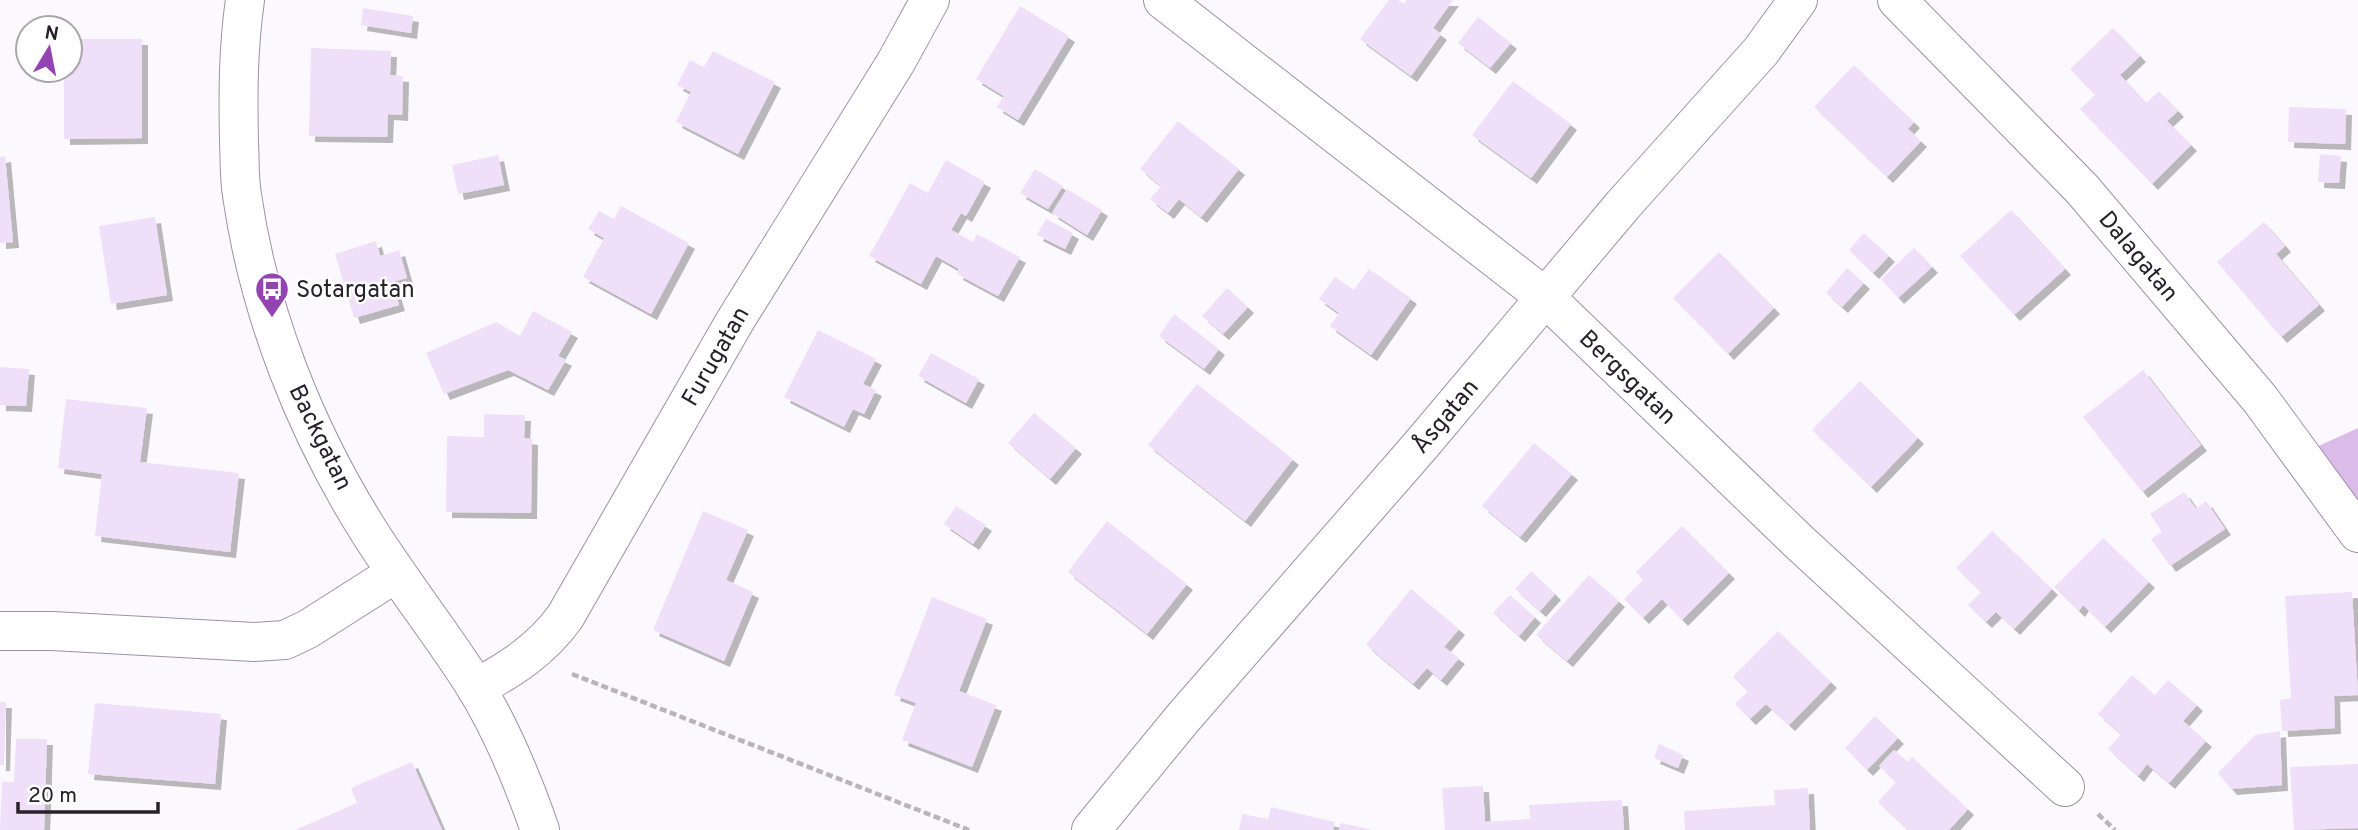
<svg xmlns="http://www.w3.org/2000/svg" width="2358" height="830" viewBox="0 0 2358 830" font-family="Overpass,sans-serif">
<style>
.green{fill:#dbbce9}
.building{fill:#f0dff8;filter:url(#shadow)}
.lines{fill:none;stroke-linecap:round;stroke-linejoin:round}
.minor-casing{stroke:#9f90a6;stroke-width:40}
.tertiary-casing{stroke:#9f90a6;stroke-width:40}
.path{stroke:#b8b4ba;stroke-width:4.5;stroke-dasharray:7 3.5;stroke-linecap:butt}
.minor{stroke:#fff;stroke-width:38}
.tertiary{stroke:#fff;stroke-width:38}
.labels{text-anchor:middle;stroke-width:5;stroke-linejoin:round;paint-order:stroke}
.street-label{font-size:24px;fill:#27212a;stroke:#fff}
.poi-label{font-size:24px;fill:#27212a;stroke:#fff;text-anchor:start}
</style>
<defs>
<filter id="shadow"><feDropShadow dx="6" dy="6" stdDeviation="0" flood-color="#0004"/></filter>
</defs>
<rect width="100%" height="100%" fill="#fcf9fe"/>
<path class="green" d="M 2358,428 L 2358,528 L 2301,454 Z"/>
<path class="building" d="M 1389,0 L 1398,0 L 1404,4 L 1407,0 L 1453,0 L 1433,28 L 1441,34 L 1411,76 L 1360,39 Z
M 1020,6 L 1069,36 L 1018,120 L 997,107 L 1004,96 L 976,79 Z
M 363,8 L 413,16 L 411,33 L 361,25 Z
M 1478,17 L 1511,43 L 1490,68 L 1458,43 Z
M 2113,28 L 2140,56 L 2120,75 L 2146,103 L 2159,91 L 2178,111 L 2167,121 L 2191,145 L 2152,184 L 2080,109 L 2095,95 L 2070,69 Z
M 70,39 L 142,39 L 142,138 L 64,139 L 64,70 L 70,70 Z
M 311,48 L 391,51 L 390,75 L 403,76 L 402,115 L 388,114 L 387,137 L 309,136 Z
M 713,51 L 775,82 L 738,154 L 676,122 L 691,92 L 677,85 L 690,60 L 704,67 Z
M 1854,65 L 1914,122 L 1908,129 L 1921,141 L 1887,177 L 1814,107 Z
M 1513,81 L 1571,124 L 1531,178 L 1472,135 Z
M 2289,107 L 2346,109 L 2345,144 L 2288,142 Z
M 1178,121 L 1239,169 L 1201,217 L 1179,199 L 1168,213 L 1150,199 L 1161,186 L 1140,169 Z
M 2320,154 L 2341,156 L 2339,183 L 2318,182 Z
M 498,155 L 504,185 L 458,194 L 452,165 Z
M 5,156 L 13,242 L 0,243 L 0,157 Z
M 946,160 L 985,182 L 966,216 L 961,213 L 951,230 L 973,242 L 977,234 L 1020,257 L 998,296 L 957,274 L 959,269 L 936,256 L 921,284 L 869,256 L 910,183 L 928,193 Z
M 1035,169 L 1063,186 L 1048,209 L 1020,193 Z
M 1067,189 L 1102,210 L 1087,235 L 1052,213 Z
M 621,206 L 689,243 L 651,314 L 583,277 L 604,238 L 588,229 L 599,211 L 614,219 Z
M 2011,210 L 2065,269 L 2014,315 L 1960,256 Z
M 155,217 L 167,295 L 111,304 L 99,226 Z
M 1046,219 L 1073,233 L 1065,249 L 1037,235 Z
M 2264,222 L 2285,246 L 2276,254 L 2319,305 L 2281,337 L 2217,262 Z
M 1864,233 L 1889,256 L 1873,273 L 1849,250 Z
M 376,241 L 380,256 L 399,250 L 407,278 L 392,282 L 399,305 L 354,318 L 335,254 Z
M 1914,248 L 1932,267 L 1898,298 L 1881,279 Z
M 1719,252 L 1774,308 L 1728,354 L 1673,298 Z
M 1847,268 L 1864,283 L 1842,307 L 1826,293 Z
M 1369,269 L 1411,298 L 1371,355 L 1330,326 L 1339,313 L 1319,299 L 1335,277 L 1354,290 Z
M 1227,288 L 1248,307 L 1223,334 L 1202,316 Z
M 533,311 L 572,332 L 558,356 L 566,360 L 548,390 L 508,370 L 444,394 L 426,353 L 496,322 L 520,336 Z
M 1174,314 L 1219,349 L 1204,369 L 1159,336 Z
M 818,330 L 876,359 L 863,384 L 876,390 L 864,414 L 853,409 L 844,427 L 784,397 Z
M 931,353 L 979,379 L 966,403 L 918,376 Z
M 0,367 L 29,369 L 26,406 L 0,405 Z
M 2143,370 L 2201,445 L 2142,492 L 2083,417 Z
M 1860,381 L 1918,438 L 1871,487 L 1812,430 Z
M 1197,384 L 1293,459 L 1245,521 L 1148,445 Z
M 66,399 L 147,408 L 140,462 L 239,473 L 230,552 L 95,536 L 102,474 L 58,468 Z
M 1034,413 L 1076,448 L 1050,479 L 1008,443 Z
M 484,414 L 525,415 L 524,438 L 532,439 L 531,513 L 446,512 L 447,436 L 484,437 Z
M 1534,443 L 1572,474 L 1520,537 L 1482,506 Z
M 2184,492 L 2196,509 L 2206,501 L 2225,529 L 2170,566 L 2151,539 L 2162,532 L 2150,514 Z
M 956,506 L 986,525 L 973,544 L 944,524 Z
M 703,511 L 748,530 L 726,580 L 753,592 L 724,661 L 653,630 Z
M 1107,521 L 1187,584 L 1147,634 L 1068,572 Z
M 1682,526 L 1729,573 L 1682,620 L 1662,599 L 1643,618 L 1624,599 L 1643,580 L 1636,572 Z
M 1992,531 L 2052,589 L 2014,629 L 1996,612 L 1986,622 L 1968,605 L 1981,592 L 1956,568 Z
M 2103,538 L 2149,582 L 2105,627 L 2083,605 L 2079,611 L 2054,587 Z
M 1531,571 L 1555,594 L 1540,611 L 1515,589 Z
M 1589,575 L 1619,601 L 1567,661 L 1536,635 Z
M 1411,589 L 1459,629 L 1444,647 L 1459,658 L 1441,680 L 1427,668 L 1413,684 L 1366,645 Z
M 2352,592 L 2358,695 L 2334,696 L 2335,728 L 2282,731 L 2280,700 L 2291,698 L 2285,596 Z
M 1510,595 L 1535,617 L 1519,636 L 1493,613 Z
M 932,597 L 987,619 L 959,691 L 996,705 L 972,767 L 902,740 L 916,703 L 894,695 Z
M 1778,631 L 1831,682 L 1789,725 L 1766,704 L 1750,719 L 1735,704 L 1748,691 L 1733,677 Z
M 2132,675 L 2155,695 L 2168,680 L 2197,705 L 2183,721 L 2206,741 L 2169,783 L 2147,764 L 2138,776 L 2108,749 L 2121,734 L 2098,714 Z
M 0,702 L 6,702 L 4,765 L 0,765 Z
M 95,703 L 221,714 L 215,784 L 88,774 Z
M 1875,716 L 1898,738 L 1867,770 L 1845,748 Z
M 2280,731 L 2282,785 L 2231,789 L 2218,773 L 2255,735 Z
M 16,739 L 47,739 L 44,830 L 0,830 L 2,782 L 14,782 Z
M 1659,744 L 1683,755 L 1678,768 L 1654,758 Z
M 1894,750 L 1908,762 L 1912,757 L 1968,809 L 1949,830 L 1908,830 L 1878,802 L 1896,782 L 1879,766 Z
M 412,762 L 442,830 L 295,830 L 357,803 L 351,788 Z
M 2358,764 L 2358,828 L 2294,830 L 2290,767 Z
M 1483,786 L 1485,822 L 1530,819 L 1529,805 L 1622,800 L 1624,830 L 1445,830 L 1442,788 Z
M 1808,788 L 1810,830 L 1685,830 L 1684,811 L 1775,805 L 1774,790 Z
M 1271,807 L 1335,822 L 1333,830 L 1239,830 L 1242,814 L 1268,819 Z
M 1340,823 L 1370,829 L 1370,830 L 1339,830 Z"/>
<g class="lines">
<g class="minor-casing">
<path id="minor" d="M 1163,0 L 1545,297 L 1798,541 L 2065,787
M 1897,0 L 2082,189 L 2260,399 L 2358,533
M 0,631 L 52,631 L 254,642 L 285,640 L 308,629 L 396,573
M 476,688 C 511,669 541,650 565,617 L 735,321 L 896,62 L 930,0
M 1091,830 L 1183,718 L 1421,445 L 1623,205 L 1761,51 L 1798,0"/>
</g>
<g class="tertiary-casing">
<path id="tertiary" d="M 245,0 C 238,48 238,94 239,142 C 240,160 239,178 242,195 C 259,314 306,432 370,533 C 403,585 442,634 475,686 C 502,730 523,781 540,830"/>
</g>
<path class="path" d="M 572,674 L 969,830
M 2098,814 L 2115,830"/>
<use href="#minor" class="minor"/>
<use href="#tertiary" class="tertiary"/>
</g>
<defs>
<g id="bus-pin" transform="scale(1.75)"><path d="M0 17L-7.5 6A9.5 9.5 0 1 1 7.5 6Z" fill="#9443b2" stroke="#fff"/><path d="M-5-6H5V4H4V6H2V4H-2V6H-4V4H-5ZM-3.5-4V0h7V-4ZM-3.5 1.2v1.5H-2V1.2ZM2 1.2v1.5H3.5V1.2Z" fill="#fff"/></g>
</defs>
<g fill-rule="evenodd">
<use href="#bus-pin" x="272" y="289"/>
</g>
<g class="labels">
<g class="street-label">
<text transform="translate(2139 256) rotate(50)" y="8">Dalagatan</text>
<text transform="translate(715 356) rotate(-60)" y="8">Furugatan</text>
<text transform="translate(1628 377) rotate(44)" y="8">Bergsgatan</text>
<text transform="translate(1445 416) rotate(-50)" y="8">Åsgatan</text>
<text transform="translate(321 437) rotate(64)" y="8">Backgatan</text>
</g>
<g class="poi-label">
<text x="296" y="297">Sotargatan</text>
</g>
</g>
<g transform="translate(49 49) rotate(10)"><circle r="33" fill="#ffffff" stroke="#a9a6aa" stroke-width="2"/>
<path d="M0-5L12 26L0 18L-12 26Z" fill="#9443b2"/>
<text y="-10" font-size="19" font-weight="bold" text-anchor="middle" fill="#27212a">N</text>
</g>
<path d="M18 802v10h140v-10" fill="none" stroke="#27212a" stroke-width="3.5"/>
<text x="28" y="802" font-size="21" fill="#27212a" stroke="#ffffff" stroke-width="5" paint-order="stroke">20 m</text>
</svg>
